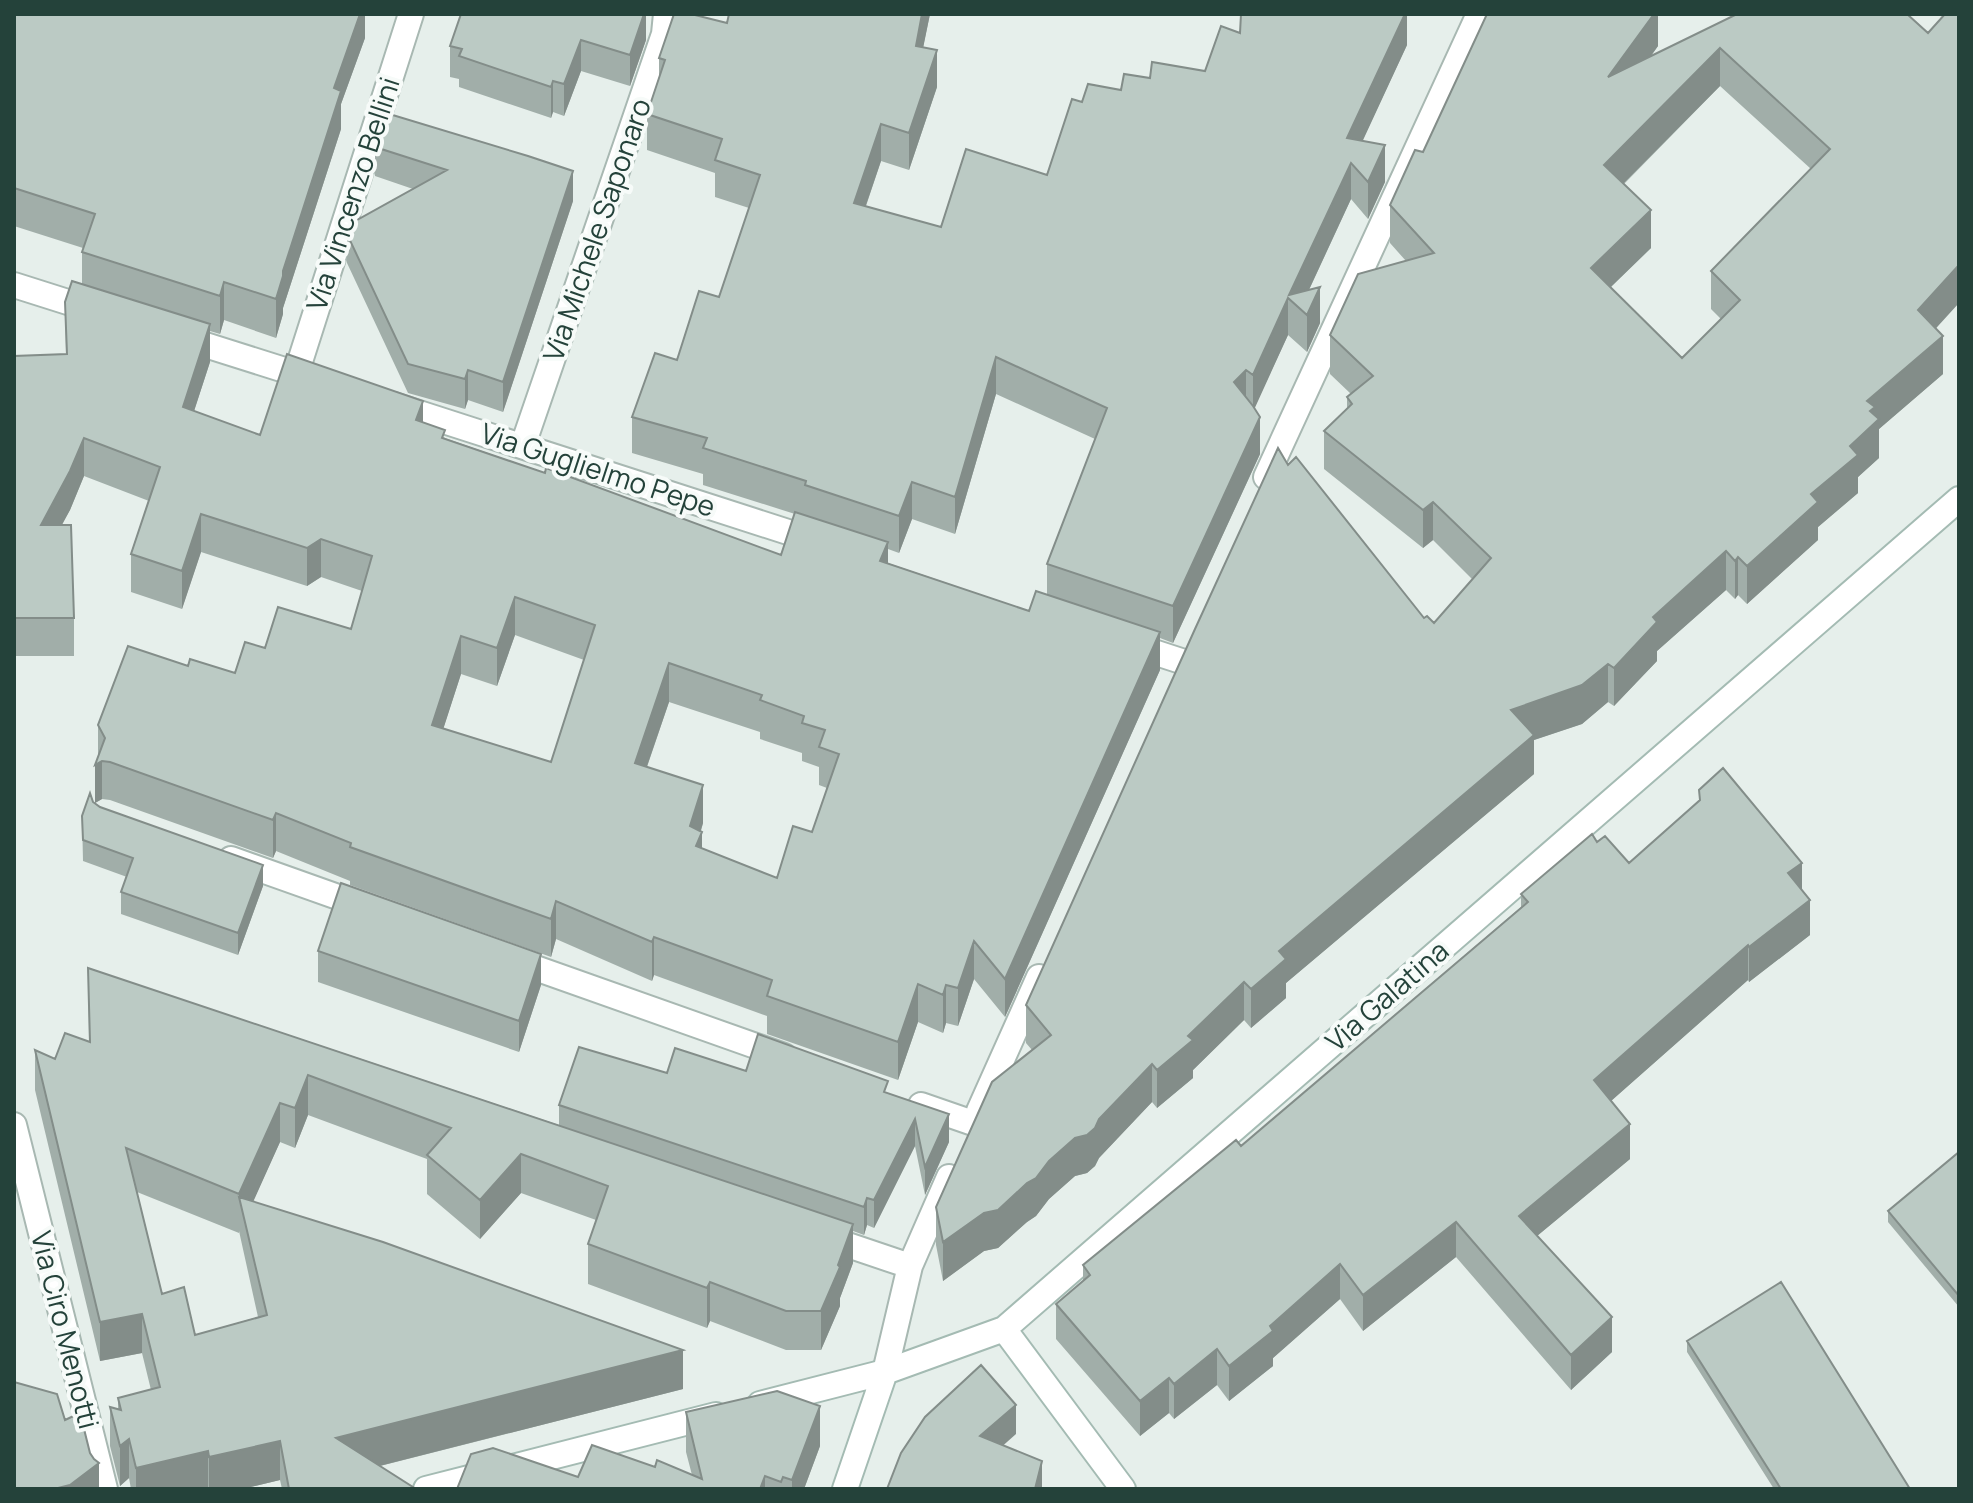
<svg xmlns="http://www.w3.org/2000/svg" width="1973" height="1503" viewBox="0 0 1973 1503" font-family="Manrope,sans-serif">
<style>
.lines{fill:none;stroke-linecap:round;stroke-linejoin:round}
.street-casing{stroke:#a8b8b2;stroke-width:28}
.secondary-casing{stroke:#a4bbb3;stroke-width:28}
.street{stroke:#fff;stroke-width:24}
.secondary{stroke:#fff;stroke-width:24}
.wall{fill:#a1aea9;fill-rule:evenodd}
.shaded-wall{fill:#838d89}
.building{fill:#bbcac4;stroke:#838d89;stroke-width:2;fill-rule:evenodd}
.labels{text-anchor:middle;stroke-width:8;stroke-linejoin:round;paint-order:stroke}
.street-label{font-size:28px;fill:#24423a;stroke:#f7fbf9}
</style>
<rect width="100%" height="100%" fill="#e6efeb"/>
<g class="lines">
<g class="street-casing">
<path id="street" d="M 14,285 L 96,311
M 180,337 L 313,379
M 296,374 L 411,14
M 394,405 L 819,542
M 523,445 L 664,34 L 666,14
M 1266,477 L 1479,14
M 1132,645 L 1181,661
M 231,859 L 366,907
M 510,959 L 784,1056
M 921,1105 L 973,1123
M 979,1111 L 1039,977
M 14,1125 L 105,1489
M 824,1237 L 910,1266
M 885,1372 L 910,1266 L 949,1177"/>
</g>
<g class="secondary-casing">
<path id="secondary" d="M 1004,1329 L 1123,1489
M 760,1404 L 885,1372
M 426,1489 L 716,1415
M 845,1489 L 885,1372 L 1004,1329 L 1959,499"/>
</g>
<use href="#street" class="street"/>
<use href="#secondary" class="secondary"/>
</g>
<path class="wall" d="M 14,14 L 365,14 L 365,38 L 341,104 L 341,129 L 283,308 L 283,314 L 276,338 L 224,320 L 220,334 L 210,331 L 210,362 L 194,411 L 260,435 L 423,422 L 445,438 L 781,555 L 795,514 L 703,485 L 703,474 L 632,453 L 632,417 L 677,360 L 719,297 L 749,208 L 715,197 L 715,173 L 647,150 L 647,114 L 659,78 L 659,58 L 727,23 L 729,14 L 930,14 L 923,47 L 937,87 L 909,170 L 881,161 L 866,206 L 941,227 L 1047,175 L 1082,102 L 1121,90 L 1150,78 L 1205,71 L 1240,33 L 1407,14 L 1407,45 L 1362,141 L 1385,182 L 1368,219 L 1351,199 L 1309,290 L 1320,323 L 1307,352 L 1288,335 L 1254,408 L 1260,454 L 1173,643 L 1160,638 L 1160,670 L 1005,1017 L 974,979 L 958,1026 L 946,1023 L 943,1033 L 918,1022 L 898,1080 L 767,1034 L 767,1016 L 654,975 L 652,981 L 556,939 L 551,957 L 350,885 L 350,881 L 276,851 L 273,858 L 110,800 L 102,799 L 95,803 L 100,807 L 263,886 L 238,955 L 121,914 L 121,892 L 127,877 L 83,861 L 82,816 L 93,802 L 95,803 L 98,758 L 98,725 L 188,666 L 235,673 L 265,648 L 351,629 L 362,591 L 321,577 L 307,586 L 201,552 L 182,609 L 131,592 L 131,554 L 149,501 L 84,476 L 70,510 L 61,525 L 74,618 L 74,656 L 14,656 L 14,356 L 66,355 L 65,302 L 82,284 L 82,252 L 83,248 L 14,226 ZM 996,394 L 1095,439 L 1047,564 L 1047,595 L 1029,611 L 888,563 L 888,549 L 899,553 L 912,519 L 955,534 ZM 515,635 L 584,660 L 551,762 L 443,729 L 461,674 L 497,686 ZM 669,702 L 760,732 L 760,739 L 802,753 L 802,761 L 819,767 L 819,785 L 827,788 L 812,832 L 777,878 L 702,848 L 701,831 L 703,823 L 647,767 Z
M 646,14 L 646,40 L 630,86 L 581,71 L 564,116 L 553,112 L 551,118 L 459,87 L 459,79 L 450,77 L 450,46 Z
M 1658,14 L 1658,46 L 1651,56 L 1907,14 L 1936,328 L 1943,374 L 1879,429 L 1879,458 L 1858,477 L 1858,493 L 1818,527 L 1818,540 L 1747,604 L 1738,595 L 1735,599 L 1726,590 L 1657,651 L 1657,661 L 1614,706 L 1608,702 L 1582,724 L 1534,740 L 1534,774 L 1286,983 L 1286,998 L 1251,1028 L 1244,1020 L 1193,1070 L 1193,1078 L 1157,1108 L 1152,1102 L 1099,1158 L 1095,1166 L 1087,1173 L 1075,1176 L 1049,1199 L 1036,1216 L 1027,1222 L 998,1248 L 984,1251 L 943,1281 L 936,1245 L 936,1207 L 1032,1050 L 1026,1043 L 1026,1005 L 1288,465 L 1424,618 L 1434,623 L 1472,579 L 1433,540 L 1423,548 L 1324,469 L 1324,431 L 1347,408 L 1347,397 L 1351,394 L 1330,374 L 1330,335 L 1406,261 L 1390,243 L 1390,205 L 1423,152 ZM 1720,86 L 1811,169 L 1711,271 L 1711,309 L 1721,319 L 1682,358 L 1611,287 L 1651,248 L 1624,184 Z
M 375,147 L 573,201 L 503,412 L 468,400 L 465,409 L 408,393 L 347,263 L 347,234 L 413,189 L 375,176 Z
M 1699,790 L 1802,890 L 1810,935 L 1749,982 L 1748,980 L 1611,1101 L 1630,1159 L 1537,1236 L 1612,1352 L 1571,1390 L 1456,1257 L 1363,1331 L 1340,1299 L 1273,1358 L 1273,1366 L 1229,1401 L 1217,1385 L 1174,1419 L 1169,1413 L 1140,1436 L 1056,1339 L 1056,1304 L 1083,1281 L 1083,1265 L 1241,1146 L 1521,907 L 1521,894 L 1597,842 L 1629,863 L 1699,801 Z
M 318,951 L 541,985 L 519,1052 L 318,982 Z
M 88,968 L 559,1125 L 559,1105 L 667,1073 L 746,1071 L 888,1093 L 949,1142 L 925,1195 L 915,1146 L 874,1228 L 867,1225 L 864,1235 L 853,1231 L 853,1263 L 840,1298 L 840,1306 L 821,1350 L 786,1350 L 710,1321 L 707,1328 L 588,1284 L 588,1244 L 596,1220 L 521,1193 L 480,1239 L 427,1194 L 427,1159 L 308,1115 L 295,1148 L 280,1142 L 253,1201 L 683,1389 L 380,1466 L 416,1489 L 282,1489 L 280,1480 L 242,1489 L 131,1489 L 129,1478 L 120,1486 L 110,1446 L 110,1407 L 118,1409 L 118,1398 L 151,1390 L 142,1353 L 100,1361 L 35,1090 L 35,1050 L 55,1059 L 89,1041 ZM 137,1192 L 239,1233 L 239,1231 L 258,1317 L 195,1335 L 162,1294 Z
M 1959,1152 L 1959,1307 L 1888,1222 L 1888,1211 Z
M 1687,1341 L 1910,1489 L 1774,1489 L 1687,1352 Z
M 686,1412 L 820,1446 L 804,1489 L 457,1489 L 578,1477 L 655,1467 L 692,1475 L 686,1452 Z"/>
<path class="shaded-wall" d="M 360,14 L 365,14 L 365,38 L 341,104 L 341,129 L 283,308 L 283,314 L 276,338 L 276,299 L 283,271 L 334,88 Z
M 644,14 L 646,14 L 646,40 L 630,86 L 630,55 Z
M 922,14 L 930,14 L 916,83 L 916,46 Z
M 1405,14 L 1407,14 L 1407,45 L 1352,164 L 1351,163 L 1351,199 L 1300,309 L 1289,295 L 1347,138 Z
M 1654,14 L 1658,14 L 1658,46 L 1608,115 L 1608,77 Z
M 581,40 L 581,71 L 564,116 L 564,84 Z
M 1720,48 L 1720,86 L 1604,203 L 1604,165 Z
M 937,50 L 937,87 L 909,170 L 909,133 Z
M 553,81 L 553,112 L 551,118 L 551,87 Z
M 881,124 L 881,161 L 854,240 L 854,203 Z
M 1385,145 L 1385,182 L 1368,219 L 1368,182 Z
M 573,171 L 573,201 L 503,412 L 503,382 Z
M 1651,210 L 1651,248 L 1591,306 L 1591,268 Z
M 1959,265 L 1959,303 L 1918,348 L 1918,310 Z
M 224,282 L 224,320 L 220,334 L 220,296 Z
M 1320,287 L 1320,323 L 1307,352 L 1307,315 Z
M 1288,298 L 1288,335 L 1253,412 L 1253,375 Z
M 210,324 L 210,362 L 183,445 L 183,407 Z
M 1943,336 L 1943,374 L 1879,429 L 1879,458 L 1858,477 L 1858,493 L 1818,527 L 1818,540 L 1747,604 L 1747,566 L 1811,494 L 1850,446 L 1867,401 Z
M 996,357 L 996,394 L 955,534 L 955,497 Z
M 468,370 L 468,400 L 465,409 L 465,379 Z
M 1246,370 L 1246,407 L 1234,382 Z
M 423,401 L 423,439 L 416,420 Z
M 1260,417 L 1260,454 L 1173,643 L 1173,606 Z
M 84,438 L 84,476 L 70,510 L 41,564 L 41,525 Z
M 912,482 L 912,519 L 899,553 L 899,516 Z
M 1433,502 L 1433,540 L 1423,548 L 1423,510 Z
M 201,514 L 201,552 L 182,609 L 182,571 Z
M 321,539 L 321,577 L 307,586 L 307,548 Z
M 888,542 L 888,581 L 880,561 Z
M 1726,551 L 1726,590 L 1657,651 L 1657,661 L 1614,706 L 1614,668 L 1653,617 Z
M 1738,557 L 1738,595 L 1735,599 L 1735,561 Z
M 515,597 L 515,635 L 497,686 L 497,648 Z
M 1160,632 L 1160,670 L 1005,1017 L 1005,979 Z
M 461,636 L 461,674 L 432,764 L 432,725 Z
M 669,663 L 669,702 L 635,801 L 635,763 Z
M 1608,664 L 1608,702 L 1582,724 L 1534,740 L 1534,774 L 1286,983 L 1286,998 L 1251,1028 L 1251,989 L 1279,951 L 1511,710 Z
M 102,761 L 102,799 L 95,803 L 95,765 Z
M 703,785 L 703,823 L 690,864 L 690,826 Z
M 276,813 L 276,851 L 273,858 L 273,820 Z
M 702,832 L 702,870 L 696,846 Z
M 1802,863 L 1802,898 L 1788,873 Z
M 263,865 L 263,886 L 238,955 L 238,933 Z
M 1810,900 L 1810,935 L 1749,982 L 1749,947 Z
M 556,901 L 556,939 L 551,957 L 551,919 Z
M 654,937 L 654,975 L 652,981 L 652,942 Z
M 974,941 L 974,979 L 958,1026 L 958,988 Z
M 1748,945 L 1748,980 L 1594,1116 L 1594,1080 Z
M 541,954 L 541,985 L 519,1052 L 519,1021 Z
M 1244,982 L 1244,1020 L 1193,1070 L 1193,1078 L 1157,1108 L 1157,1070 L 1188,1036 Z
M 918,984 L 918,1022 L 898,1080 L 898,1042 Z
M 946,985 L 946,1023 L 943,1033 L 943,995 Z
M 1152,1064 L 1152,1102 L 1099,1158 L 1095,1166 L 1087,1173 L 1075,1176 L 1049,1199 L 1036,1216 L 1027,1222 L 998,1248 L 984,1251 L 943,1281 L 943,1242 L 1049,1161 L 1075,1138 L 1099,1119 Z
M 308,1075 L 308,1115 L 295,1148 L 295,1108 Z
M 280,1103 L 280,1142 L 245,1220 L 239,1197 L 239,1233 L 239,1194 Z
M 949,1114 L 949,1142 L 925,1195 L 925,1167 Z
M 915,1119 L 915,1146 L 874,1228 L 874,1200 Z
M 1630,1124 L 1630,1159 L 1519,1251 L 1519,1216 Z
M 521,1154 L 521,1193 L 480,1239 L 480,1200 Z
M 867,1198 L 867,1225 L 864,1235 L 864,1207 Z
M 1456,1222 L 1456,1257 L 1363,1331 L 1363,1295 Z
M 853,1224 L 853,1263 L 840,1298 L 840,1306 L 821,1350 L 821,1311 Z
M 1340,1264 L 1340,1299 L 1273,1358 L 1273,1366 L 1229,1401 L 1229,1366 L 1270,1326 Z
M 710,1282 L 710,1321 L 707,1328 L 707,1288 Z
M 142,1314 L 142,1353 L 100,1361 L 100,1322 Z
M 1612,1317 L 1612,1352 L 1571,1390 L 1571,1355 Z
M 1217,1349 L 1217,1385 L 1174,1419 L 1174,1384 Z
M 683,1350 L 683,1389 L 336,1477 L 336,1438 Z
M 1169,1378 L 1169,1413 L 1140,1436 L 1140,1401 Z
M 1016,1405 L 1016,1434 L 980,1466 L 980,1436 Z
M 820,1406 L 820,1446 L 804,1489 L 792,1489 L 792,1480 Z
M 129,1439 L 129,1478 L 120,1486 L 120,1446 Z
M 280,1441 L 280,1480 L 242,1489 L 209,1489 L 209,1457 Z
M 208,1451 L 208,1489 L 136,1489 L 136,1468 Z
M 1042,1461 L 1042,1489 L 1035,1489 Z
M 99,1463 L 99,1489 L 54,1489 Z
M 765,1476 L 765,1489 L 760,1489 Z"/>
<path class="building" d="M 14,14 L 360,14 L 335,85 L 334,88 L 341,91 L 283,271 L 283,276 L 276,299 L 224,282 L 220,296 L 82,252 L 95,214 L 14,188 Z
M 461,14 L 644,14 L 630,55 L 581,40 L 564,84 L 553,81 L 551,87 L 459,56 L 462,49 L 450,46 Z
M 674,14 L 691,14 L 727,23 L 729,14 L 922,14 L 916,46 L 937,50 L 909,133 L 881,124 L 854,203 L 941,227 L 966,149 L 1047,175 L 1072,99 L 1082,102 L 1088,84 L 1121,90 L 1124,74 L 1150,78 L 1152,62 L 1205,71 L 1221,26 L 1240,33 L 1241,14 L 1405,14 L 1347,138 L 1385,145 L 1368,182 L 1351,163 L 1289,295 L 1320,287 L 1307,315 L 1288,298 L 1253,375 L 1246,370 L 1234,382 L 1253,406 L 1260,417 L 1173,606 L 1047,564 L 1107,408 L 996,357 L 955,497 L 912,482 L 899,516 L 805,485 L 806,481 L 703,448 L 707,438 L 632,417 L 655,353 L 677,360 L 699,291 L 719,297 L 760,175 L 715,160 L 722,139 L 647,114 L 665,60 L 659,58 Z
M 1487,14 L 1654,14 L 1608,77 L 1737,14 L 1907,14 L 1928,33 L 1945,14 L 1959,14 L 1959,265 L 1918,310 L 1943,336 L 1867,401 L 1875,407 L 1870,411 L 1879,419 L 1850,446 L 1858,455 L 1811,494 L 1818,502 L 1747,566 L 1738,557 L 1735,561 L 1726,551 L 1653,617 L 1657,622 L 1614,668 L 1608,664 L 1582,685 L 1511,710 L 1534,735 L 1279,951 L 1286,959 L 1251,989 L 1244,982 L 1188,1036 L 1193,1040 L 1157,1070 L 1152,1064 L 1099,1119 L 1095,1128 L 1087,1135 L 1075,1138 L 1049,1161 L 1036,1178 L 1027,1183 L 998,1210 L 984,1213 L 943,1242 L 936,1207 L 992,1082 L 1051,1035 L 1026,1005 L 1195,629 L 1278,448 L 1288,465 L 1296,457 L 1424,618 L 1427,616 L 1434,623 L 1491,558 L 1433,502 L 1423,510 L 1324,431 L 1352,404 L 1347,397 L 1373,376 L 1330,335 L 1358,274 L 1434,253 L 1390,205 L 1415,150 L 1423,152 ZM 1720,48 L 1830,149 L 1711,271 L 1740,300 L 1682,358 L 1591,268 L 1651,210 L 1604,165 Z
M 386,113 L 528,156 L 573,171 L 503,382 L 468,370 L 465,379 L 408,364 L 347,234 L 350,224 L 447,170 L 375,147 Z
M 72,281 L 210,324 L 183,407 L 260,435 L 287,354 L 423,401 L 416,420 L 445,430 L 442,438 L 545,473 L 546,468 L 781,555 L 795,512 L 888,542 L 880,561 L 1029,611 L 1036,591 L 1160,632 L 1005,979 L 974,941 L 958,988 L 946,985 L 943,995 L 918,984 L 898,1042 L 767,996 L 772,980 L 654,937 L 652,942 L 556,901 L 551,919 L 350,847 L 351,843 L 276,813 L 273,820 L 110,762 L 102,761 L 95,765 L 105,738 L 98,725 L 128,646 L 188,666 L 190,659 L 235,673 L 245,642 L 265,648 L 278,607 L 351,629 L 372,556 L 321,539 L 307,548 L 201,514 L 182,571 L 131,554 L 160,467 L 84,438 L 70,471 L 41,525 L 71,525 L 74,618 L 14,618 L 14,356 L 67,354 L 65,302 ZM 515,597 L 595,625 L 551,762 L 432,725 L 461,636 L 497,648 ZM 669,663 L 762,695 L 760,700 L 804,716 L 802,723 L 825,730 L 819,747 L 839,754 L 812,832 L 793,826 L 777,878 L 696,846 L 702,832 L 690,826 L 703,785 L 635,763 Z
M 1723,768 L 1802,863 L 1788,873 L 1810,900 L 1749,947 L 1748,945 L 1594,1080 L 1630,1124 L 1519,1216 L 1612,1317 L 1571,1355 L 1456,1222 L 1363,1295 L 1340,1264 L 1270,1326 L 1273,1331 L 1229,1366 L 1217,1349 L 1174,1384 L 1169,1378 L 1140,1401 L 1056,1304 L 1090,1275 L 1083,1265 L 1236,1140 L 1241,1146 L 1528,902 L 1521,894 L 1592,834 L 1597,842 L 1605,836 L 1629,863 L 1700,800 L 1699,790 Z
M 90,793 L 93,802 L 100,807 L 263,865 L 238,933 L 121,892 L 133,858 L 83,840 L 82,816 Z
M 341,883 L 541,954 L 519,1021 L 318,951 Z
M 88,968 L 853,1224 L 838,1265 L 840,1267 L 821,1311 L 786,1311 L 710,1282 L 707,1288 L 588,1244 L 608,1186 L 521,1154 L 480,1200 L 427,1155 L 451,1128 L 308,1075 L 295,1108 L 280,1103 L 239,1194 L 126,1148 L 162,1294 L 184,1287 L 195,1335 L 267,1315 L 239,1197 L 383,1242 L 683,1350 L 336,1438 L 416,1489 L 289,1489 L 280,1441 L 209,1457 L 208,1451 L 136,1468 L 129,1439 L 120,1446 L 110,1407 L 121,1410 L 118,1398 L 160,1387 L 142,1314 L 100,1322 L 35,1050 L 55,1059 L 65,1033 L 90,1042 Z
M 758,1034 L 888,1081 L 884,1092 L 949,1114 L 925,1167 L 915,1119 L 874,1200 L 867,1198 L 864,1207 L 559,1105 L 579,1047 L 667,1073 L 675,1048 L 746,1071 Z
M 1959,1152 L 1959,1296 L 1888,1211 Z
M 1781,1282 L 1910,1489 L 1781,1489 L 1687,1341 Z
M 981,1365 L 1016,1405 L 980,1436 L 1042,1461 L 1035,1489 L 887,1489 L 901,1453 L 925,1417 Z
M 14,1382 L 57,1394 L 65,1420 L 80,1413 L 90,1453 L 94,1459 L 99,1463 L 70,1485 L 54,1489 L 14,1489 Z
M 777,1391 L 820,1406 L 792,1480 L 783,1477 L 781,1482 L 765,1476 L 760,1489 L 457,1489 L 471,1454 L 493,1448 L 578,1477 L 592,1445 L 655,1467 L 657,1460 L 702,1479 L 686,1412 Z"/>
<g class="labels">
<g class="street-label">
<text transform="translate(353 194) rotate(-72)" y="10">Via Vincenzo Bellini</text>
<text transform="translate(597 230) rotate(-71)" y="10">Via Michele Saponaro</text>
<text transform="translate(598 470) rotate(18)" y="10">Via Guglielmo Pepe</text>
<text transform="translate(1387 996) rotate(-41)" y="10">Via Galatina</text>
<text transform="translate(65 1330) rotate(76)" y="10">Via Ciro Menotti</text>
</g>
</g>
<rect width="1973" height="1503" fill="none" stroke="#24423a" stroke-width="32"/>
</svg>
